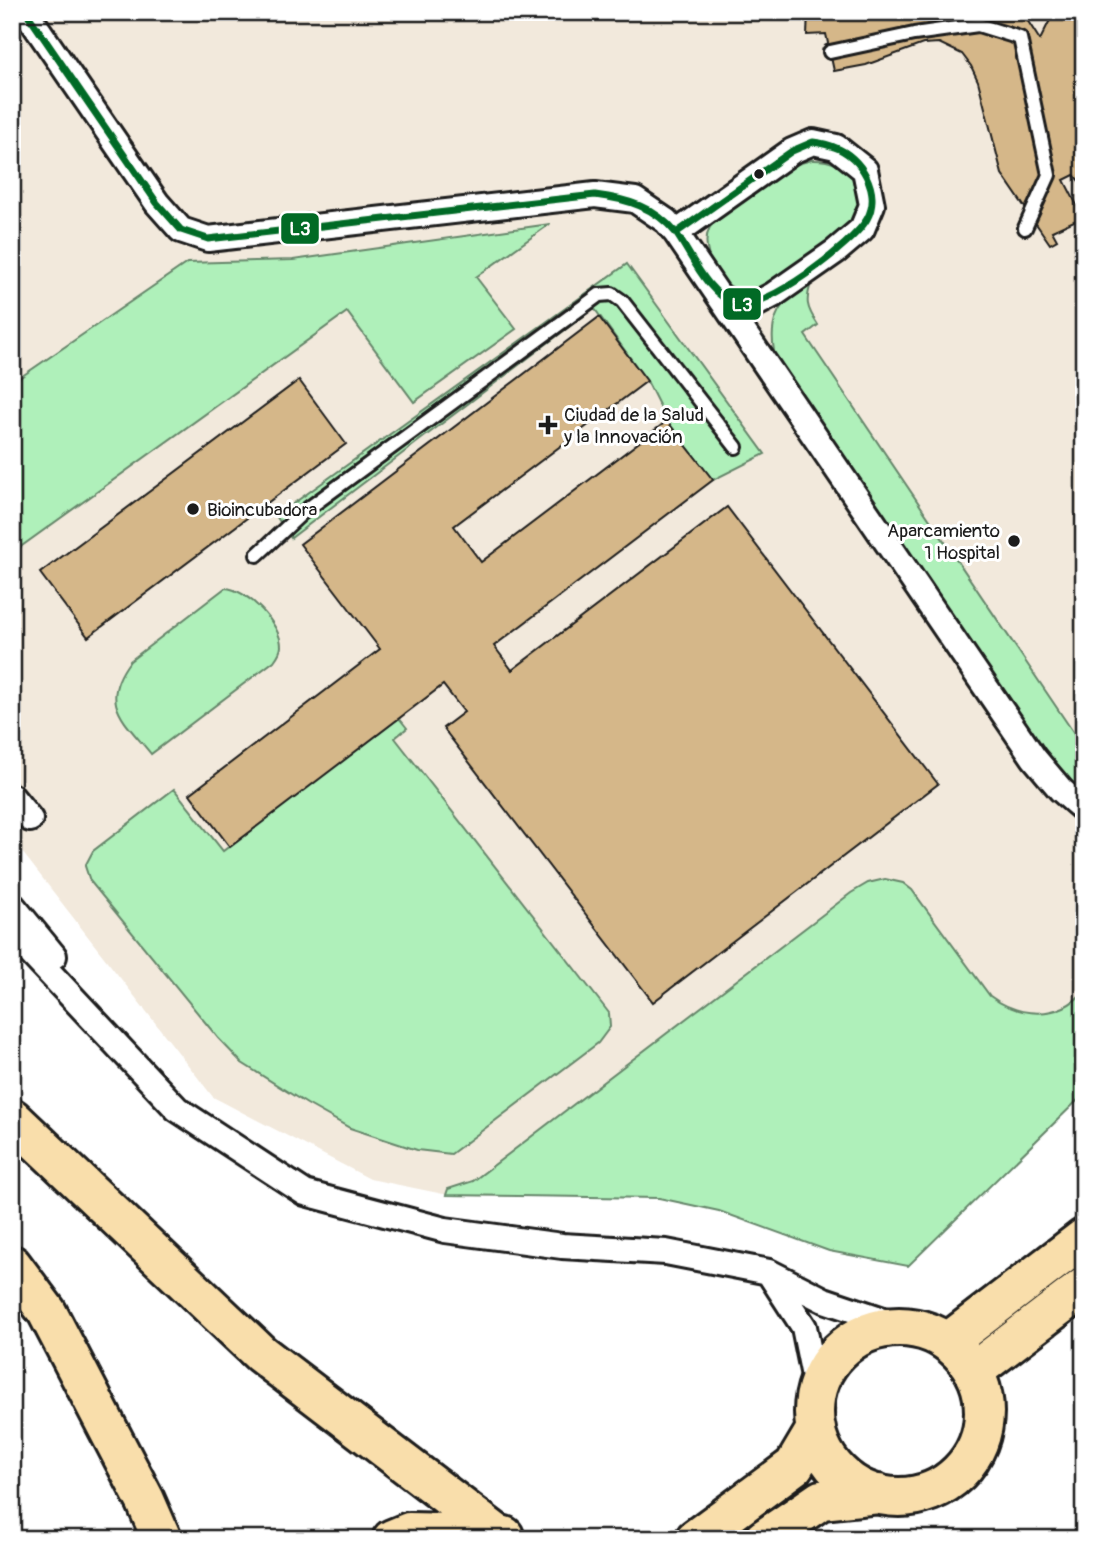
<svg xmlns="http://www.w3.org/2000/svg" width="1096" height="1551" viewBox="0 0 1096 1551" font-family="Pangolin,sans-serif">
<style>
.built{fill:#f2e9dc}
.green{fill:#aff0ba;stroke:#66866b;stroke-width:2}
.building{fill:#d5b789;stroke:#1c1c1c;stroke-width:2}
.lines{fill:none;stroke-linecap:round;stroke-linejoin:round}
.service-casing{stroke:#1c1c1c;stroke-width:18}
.minor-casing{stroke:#1c1c1c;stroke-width:30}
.primary-casing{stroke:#1c1c1c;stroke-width:44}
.trunk-casing{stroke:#1c1c1c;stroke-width:44}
.service{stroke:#fff;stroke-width:12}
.minor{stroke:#fff;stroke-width:24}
.primary{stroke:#f9deab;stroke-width:38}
.trunk{stroke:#f9deab;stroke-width:38}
.bus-1-casing{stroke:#fff;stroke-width:12}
.bus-1{stroke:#016a25;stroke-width:7}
.bus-dot{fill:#1c1c1c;stroke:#fff;stroke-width:2.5}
.labels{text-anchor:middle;stroke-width:6;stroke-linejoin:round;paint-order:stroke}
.poi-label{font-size:19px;fill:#1c1c1c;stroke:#fff;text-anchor:start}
.line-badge{stroke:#fff;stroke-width:2.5}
.badge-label{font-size:19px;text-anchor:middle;font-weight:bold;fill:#fff}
</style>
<rect width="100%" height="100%" fill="#fff"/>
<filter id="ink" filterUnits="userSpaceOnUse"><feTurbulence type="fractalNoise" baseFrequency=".0143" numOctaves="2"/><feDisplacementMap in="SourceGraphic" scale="14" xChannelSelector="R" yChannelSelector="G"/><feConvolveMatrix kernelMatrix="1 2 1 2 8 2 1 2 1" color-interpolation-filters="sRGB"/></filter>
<g filter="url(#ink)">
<path class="built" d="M 12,12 L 1084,12 L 1084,1094 L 908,1266 L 829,1251 L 719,1211 L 659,1198 L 453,1196 L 370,1179 L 213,1097 L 12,839 Z"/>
<path class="green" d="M 812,160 C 850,159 865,187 858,222 L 768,288 C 752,293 735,293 722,280 C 711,268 702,245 709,229 C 717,212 779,176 797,164 Z
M 550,224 L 476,277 L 516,329 L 414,402 L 347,312 L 12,553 L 12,383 L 187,263 L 293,260 Z
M 627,264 L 765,454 L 713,480 L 667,421 L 647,381 L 594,308 L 291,538 L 276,516 Z
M 812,280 C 805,301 806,307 818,325 L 805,335 L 1084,748 L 1084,797 L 1062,779 L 778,367 C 765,326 775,302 812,280 Z
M 225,588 C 247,589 281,624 281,646 C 281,651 277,657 274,661 L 151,754 C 124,720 98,704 130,661 Z
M 399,718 L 407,728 L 395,738 L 609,1013 L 610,1027 L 598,1043 L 451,1154 L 417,1150 L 350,1128 L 307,1104 L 242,1063 L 218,1038 L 90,881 L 85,866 L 93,851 L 174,789 L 223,851 Z
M 885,879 L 903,883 L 912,890 L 990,996 C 1018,1017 1059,1021 1084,991 L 1084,1094 L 908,1266 L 829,1251 L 719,1211 L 659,1198 L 446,1195 L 448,1189 L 473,1181 L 851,893 L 868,883 Z"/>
<path class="building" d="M 808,12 L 1022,12 L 1040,40 L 1054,12 L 1084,12 L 1084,187 L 1074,175 L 1064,180 L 1083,217 L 1052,231 L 1057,240 L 1050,244 L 1002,174 L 978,81 L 971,66 L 962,54 L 939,43 L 923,44 L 866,65 L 834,71 L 826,34 L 807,35 Z
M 599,317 L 647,381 L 454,526 L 481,562 L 667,421 L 713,480 L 494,646 L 512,670 L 727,507 L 938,784 L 653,1002 L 443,728 L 464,712 L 443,685 L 230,847 L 190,794 L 380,649 L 300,544 Z
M 299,380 L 346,444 L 88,637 L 40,573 Z"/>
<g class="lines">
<g class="service-casing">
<path id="service" d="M 830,52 L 914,34 L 978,25 L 1020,38 L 1049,175 L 1025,228
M 257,555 L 302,513 L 599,295 L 612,294 L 622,301 L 736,447"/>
</g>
<g class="minor-casing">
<path id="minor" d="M 26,12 L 157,203 L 181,230 L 208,239 L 595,195 L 635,200 L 666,221 L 676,233 L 1034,758 L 1061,790 L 1084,810
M 676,233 L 792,151 L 813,142 L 836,147 L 865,170 L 872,205 L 862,229 L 836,251 L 773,295 L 756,304 L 735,306 L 720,297
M 12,797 L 30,819
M 12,905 L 54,956
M 12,933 L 177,1109 L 305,1193 L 445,1230 L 562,1246 L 666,1252 L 769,1272 L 824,1300 L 904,1327
M 769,1273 L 804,1327 L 817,1391"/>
</g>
<g class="primary-casing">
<path id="primary" d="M814 1412a85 85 0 1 1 170 0a85 85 0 1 1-170 0Z
M 948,1342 L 1084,1238
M 974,1371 L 1084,1287
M 695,1539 L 794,1466 L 816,1429
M 764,1539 L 821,1500 L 879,1494"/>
</g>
<g class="trunk-casing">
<path id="trunk" d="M 12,1118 L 261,1354 L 497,1534
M 12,1265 L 47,1312 L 145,1500 L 162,1539
M 392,1539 L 409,1532 L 497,1534 L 504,1536"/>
</g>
<use href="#service" class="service"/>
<use href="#minor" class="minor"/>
<use href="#primary" class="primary"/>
<use href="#trunk" class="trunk"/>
<g class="bus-1-casing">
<path id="bus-1" d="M 26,12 L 157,203 L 181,230 L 208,239 L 595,195 C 627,199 655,207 676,233
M 813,142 C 820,143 827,144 834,147 C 861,156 882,192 867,219 C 854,243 764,312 737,304 C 708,296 692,256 676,233 L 792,151 Z"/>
</g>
<use href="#bus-1" class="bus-1"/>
</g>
</g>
<g class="bus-dot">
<circle cx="759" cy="174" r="6"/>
<path d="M544.5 414.5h7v7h7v7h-7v7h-7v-7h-7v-7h7z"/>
<circle cx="193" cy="509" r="7"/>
<circle cx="1014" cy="541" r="7"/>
</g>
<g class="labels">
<g class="poi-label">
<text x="564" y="421">Ciudad de la Salud<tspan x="564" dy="22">y la Innovación</tspan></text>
<text x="207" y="516">Bioincubadora</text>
<text x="1000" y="537" text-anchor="end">Aparcamiento<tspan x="1000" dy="22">1 Hospital</tspan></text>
</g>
</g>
<g class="line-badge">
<rect x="280" y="212" width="40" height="33" rx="7" fill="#016a25"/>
<rect x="722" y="287" width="40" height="34" rx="7" fill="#016a25"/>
</g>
<g class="badge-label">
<text x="300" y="235">L3</text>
<text x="742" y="311">L3</text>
</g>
<rect width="1096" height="1551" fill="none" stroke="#fff" stroke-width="42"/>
<rect x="21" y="21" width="1054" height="1509" fill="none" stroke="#1c1c1c" stroke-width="2.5" filter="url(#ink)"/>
</svg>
